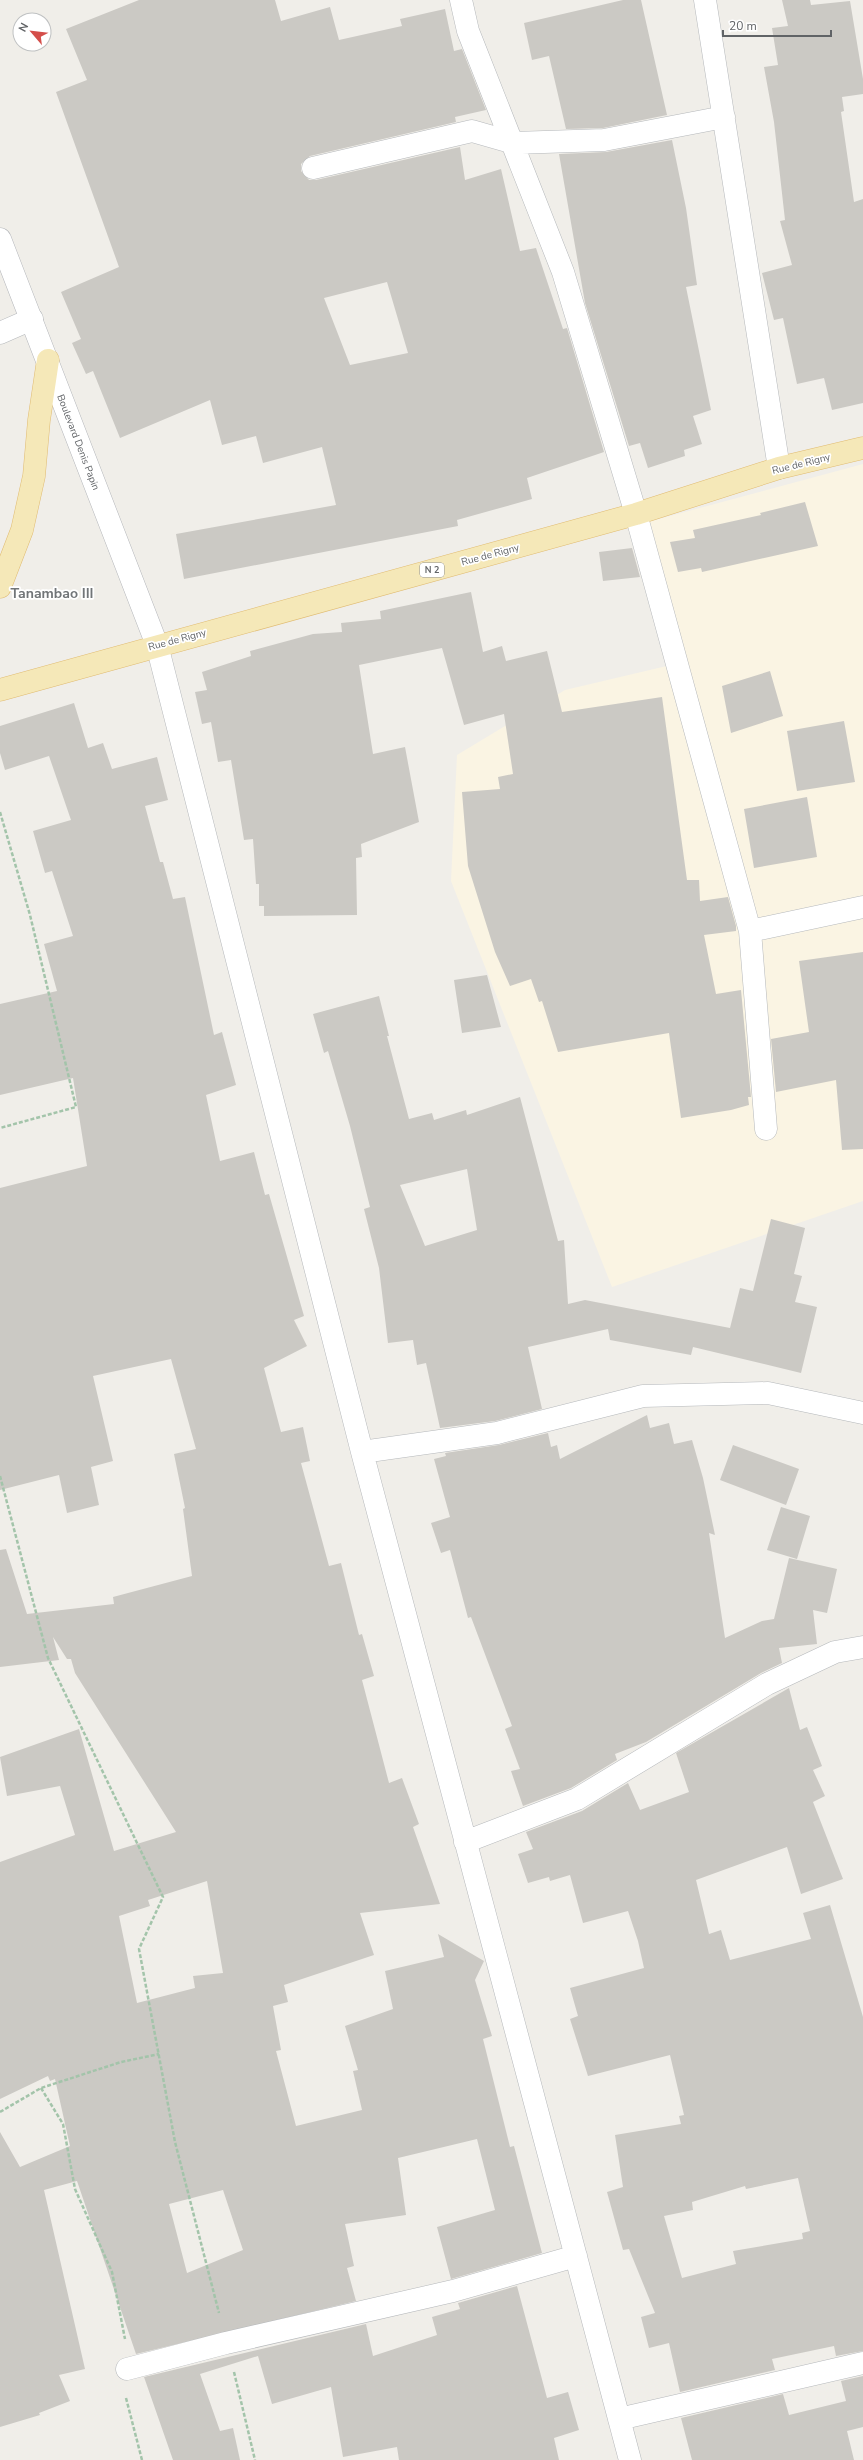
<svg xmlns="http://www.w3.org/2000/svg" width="863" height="2460" viewBox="0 0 863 2460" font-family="'Nunito Sans',sans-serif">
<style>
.commercial{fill:#faf4e3}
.building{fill:#cbc9c4;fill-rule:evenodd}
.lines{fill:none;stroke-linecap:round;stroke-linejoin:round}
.minor-casing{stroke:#b5b8bb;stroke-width:23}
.secondary-casing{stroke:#b5b7bb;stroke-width:23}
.primary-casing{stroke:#e0bb71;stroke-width:23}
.path{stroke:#a3c4aa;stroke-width:2.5;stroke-dasharray:4 2;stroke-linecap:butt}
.minor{stroke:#fff;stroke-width:22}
.secondary{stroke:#fff;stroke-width:22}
.primary{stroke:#f5e8b8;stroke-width:22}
.labels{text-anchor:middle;stroke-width:3.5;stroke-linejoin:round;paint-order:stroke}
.shield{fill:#fff;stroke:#909294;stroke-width:1}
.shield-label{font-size:9px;font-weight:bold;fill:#606366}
.street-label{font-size:10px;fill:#606366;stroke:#fff}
.district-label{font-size:14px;font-weight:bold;fill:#717578;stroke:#fff}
</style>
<rect width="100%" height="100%" fill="#f0eee9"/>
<path class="commercial" d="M 863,464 L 863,1201 L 612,1287 L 451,881 L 457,755 L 565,690 L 671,665 L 644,523 Z"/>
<path class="building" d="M 139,0 L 275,0 L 281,21 L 330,7 L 339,40 L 402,26 L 400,19 L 445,9 L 454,51 L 462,49 L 486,110 L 455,117 L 456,122 L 310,156 L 301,164 L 301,171 L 309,180 L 316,180 L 460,147 L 465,180 L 501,169 L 520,251 L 536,248 L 563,329 L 567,328 L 604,452 L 527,478 L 532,499 L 457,520 L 458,526 L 184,579 L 176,534 L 336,505 L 322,447 L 263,463 L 256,436 L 222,445 L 210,400 L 120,438 L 93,371 L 86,374 L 72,343 L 81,339 L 61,292 L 119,267 L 56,92 L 87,80 L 66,29 ZM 387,282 L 408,353 L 350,365 L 324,298 Z
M 623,0 L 641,0 L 667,115 L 603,128 L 566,129 L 549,56 L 532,60 L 524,23 Z
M 782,0 L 810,0 L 811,5 L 850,1 L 863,79 L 863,94 L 842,97 L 844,111 L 841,112 L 854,202 L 863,199 L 863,403 L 832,410 L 824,378 L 797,384 L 783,318 L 774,320 L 762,273 L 792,265 L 780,221 L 785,220 L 774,122 L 764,67 L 778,65 L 772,28 L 788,26 Z
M 672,140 L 686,208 L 697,285 L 686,287 L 711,410 L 693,416 L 702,444 L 684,450 L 685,456 L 648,468 L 640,443 L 629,446 L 585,303 L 559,154 L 606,152 Z
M 805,502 L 818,546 L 702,572 L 701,568 L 678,572 L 670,542 L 695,538 L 693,530 L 761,515 L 760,513 Z
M 632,548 L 640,577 L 603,581 L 599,552 Z
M 471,592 L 483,652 L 502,646 L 506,661 L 547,651 L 562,712 L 662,697 L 687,880 L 699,880 L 700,901 L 728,897 L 736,926 L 736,931 L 704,935 L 716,994 L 741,990 L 751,1097 L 748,1097 L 749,1105 L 731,1110 L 681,1118 L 669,1033 L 558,1052 L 542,1001 L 539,1002 L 531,979 L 510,986 L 495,952 L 468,866 L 462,792 L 500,789 L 498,777 L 513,774 L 504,714 L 464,725 L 442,648 L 359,665 L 373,754 L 405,747 L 419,822 L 361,844 L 362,857 L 356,858 L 357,915 L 264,916 L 264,906 L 259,906 L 259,884 L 256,884 L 253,839 L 244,840 L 231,760 L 218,762 L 211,722 L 202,724 L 195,692 L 207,690 L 202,672 L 251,656 L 250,651 L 313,634 L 342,632 L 341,623 L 381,619 L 380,611 Z
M 770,671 L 783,716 L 731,733 L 722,686 Z
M 74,703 L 88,748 L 103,743 L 112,769 L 157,757 L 168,800 L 145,806 L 160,862 L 163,862 L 173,899 L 185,897 L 214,1035 L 222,1032 L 236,1085 L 206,1095 L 220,1161 L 254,1152 L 265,1195 L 269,1194 L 304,1316 L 294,1320 L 307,1346 L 264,1368 L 281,1432 L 303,1427 L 310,1461 L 301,1463 L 329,1566 L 341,1563 L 359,1635 L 362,1634 L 374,1676 L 362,1680 L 389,1783 L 402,1778 L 419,1824 L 413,1827 L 440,1904 L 360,1913 L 374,1955 L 284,1985 L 288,2002 L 273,2006 L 281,2050 L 276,2051 L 296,2126 L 362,2110 L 353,2071 L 358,2070 L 345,2026 L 393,2009 L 385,1971 L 444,1957 L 438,1934 L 484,1961 L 475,1980 L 492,2036 L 483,2039 L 510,2147 L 514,2146 L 542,2253 L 451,2279 L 437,2227 L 495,2210 L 477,2139 L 398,2158 L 406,2215 L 345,2224 L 354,2266 L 347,2268 L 356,2301 L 136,2354 L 77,2181 L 44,2190 L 85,2369 L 59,2375 L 70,2401 L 39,2413 L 40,2415 L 0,2427 L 0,2132 L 20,2167 L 70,2146 L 55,2079 L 50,2081 L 48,2076 L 0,2099 L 0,1862 L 75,1835 L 60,1786 L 7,1796 L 0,1757 L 79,1729 L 114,1851 L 176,1832 L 75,1673 L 71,1659 L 67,1659 L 53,1637 L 59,1660 L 0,1667 L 0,1550 L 6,1549 L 27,1614 L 114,1604 L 113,1597 L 192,1576 L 183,1509 L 185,1508 L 174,1454 L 196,1449 L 171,1359 L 93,1376 L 113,1461 L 91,1467 L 99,1505 L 67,1513 L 59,1475 L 0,1490 L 0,1188 L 87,1166 L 73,1078 L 0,1095 L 0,1004 L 57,991 L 44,944 L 73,936 L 52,871 L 45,873 L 33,831 L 71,820 L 49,756 L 5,770 L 0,753 L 0,726 ZM 207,1881 L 223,1973 L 193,1976 L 195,1988 L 137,2003 L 119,1916 L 150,1906 L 148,1900 ZM 223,2190 L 243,2250 L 187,2273 L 169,2204 Z
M 844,721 L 855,782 L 797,791 L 787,731 Z
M 807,797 L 817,857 L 754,868 L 744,809 Z
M 863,952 L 863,1149 L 842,1150 L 836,1080 L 776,1092 L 771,1039 L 809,1032 L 799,961 Z
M 487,975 L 501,1027 L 462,1033 L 454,980 Z
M 379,996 L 389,1036 L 387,1036 L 409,1119 L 432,1113 L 434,1120 L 466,1110 L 467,1115 L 520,1097 L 558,1241 L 564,1240 L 568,1304 L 585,1300 L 730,1328 L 740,1288 L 753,1291 L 771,1219 L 805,1228 L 794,1274 L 802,1276 L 795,1302 L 817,1307 L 801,1373 L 693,1347 L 691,1355 L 610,1340 L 608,1329 L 528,1347 L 542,1409 L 495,1421 L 440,1428 L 426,1363 L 417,1365 L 413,1340 L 388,1343 L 379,1268 L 364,1209 L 370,1207 L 350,1126 L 328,1051 L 324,1053 L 313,1014 ZM 467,1169 L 477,1230 L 425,1246 L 400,1185 Z
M 647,1415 L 650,1428 L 669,1423 L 674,1444 L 692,1440 L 703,1478 L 715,1535 L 709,1533 L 725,1638 L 762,1621 L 774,1619 L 789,1558 L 837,1569 L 827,1613 L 813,1610 L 817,1644 L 779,1648 L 782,1663 L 761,1673 L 646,1742 L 615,1754 L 617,1760 L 571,1788 L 523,1806 L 511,1771 L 520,1769 L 505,1729 L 512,1726 L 471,1617 L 468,1618 L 450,1550 L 441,1553 L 431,1523 L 450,1517 L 434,1459 L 446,1456 L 445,1453 L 499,1445 L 548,1433 L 551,1447 L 557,1445 L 560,1459 Z
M 733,1445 L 799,1469 L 786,1505 L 720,1480 Z
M 781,1507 L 810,1516 L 797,1559 L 767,1550 Z
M 789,1688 L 800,1730 L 807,1727 L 822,1766 L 813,1770 L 825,1796 L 813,1802 L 843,1879 L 801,1894 L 787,1847 L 696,1880 L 709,1934 L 721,1930 L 730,1960 L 811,1939 L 803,1913 L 830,1905 L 863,2017 L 863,2351 L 836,2356 L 834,2346 L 772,2359 L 775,2370 L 680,2392 L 669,2343 L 649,2348 L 641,2317 L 655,2313 L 629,2249 L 623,2250 L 607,2192 L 623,2187 L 615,2135 L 681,2124 L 679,2116 L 684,2115 L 670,2055 L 588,2076 L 570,2019 L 578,2016 L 570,1988 L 644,1968 L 638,1941 L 628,1911 L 583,1923 L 570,1875 L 550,1881 L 549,1877 L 528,1883 L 518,1854 L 533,1849 L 526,1832 L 582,1811 L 628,1783 L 640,1810 L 689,1792 L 676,1753 ZM 798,2178 L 810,2231 L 802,2233 L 803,2239 L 733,2251 L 736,2264 L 682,2278 L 664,2216 L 693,2210 L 692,2202 L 745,2186 L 746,2189 Z
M 517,2286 L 547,2398 L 568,2392 L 579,2430 L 554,2438 L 559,2460 L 399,2460 L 397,2447 L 343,2457 L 331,2387 L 272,2404 L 258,2356 L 200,2374 L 220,2431 L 233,2428 L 240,2460 L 173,2460 L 144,2377 L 366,2324 L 373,2356 L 437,2335 L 432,2317 L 460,2309 L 458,2303 Z
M 863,2376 L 863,2427 L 847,2431 L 854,2460 L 692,2460 L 681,2418 L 783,2394 L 789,2415 L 846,2401 L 841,2381 Z"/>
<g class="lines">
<g class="minor-casing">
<path id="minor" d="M 461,0 L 468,31 L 563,272 L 636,514 L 750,931 L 766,1129
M 705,0 L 779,468
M 313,168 L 472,131 L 514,143 L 604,140 L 724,117
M 0,333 L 32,319
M 157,645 L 362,1452 L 630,2460
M 750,931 L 863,907
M 362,1452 L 497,1433 L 643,1396 L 768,1393 L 863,1413
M 465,1842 L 577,1799 L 767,1684 L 835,1652 L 863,1647
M 127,2369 L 226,2343 L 453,2291 L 576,2256
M 619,2419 L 863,2363"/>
</g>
<g class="secondary-casing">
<path id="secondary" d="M 0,239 L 157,645"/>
</g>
<g class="primary-casing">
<path id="primary" d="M 0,587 L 22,530 L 34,476 L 39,420 L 48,360
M 0,690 L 636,514 L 779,468 L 863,448"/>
</g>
<path class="path" d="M 0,812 L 30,915 L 76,1107 L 0,1128
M 0,1476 L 48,1658 L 163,1897 L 139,1949 L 175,2142 L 219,2313
M 41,2088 L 63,2124 L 75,2189 L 112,2272 L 125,2339
M 0,2112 L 41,2088 L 121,2062 L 159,2054
M 234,2372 L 255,2460
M 126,2398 L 142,2460"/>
<use href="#minor" class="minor"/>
<use href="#secondary" class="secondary"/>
<use href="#primary" class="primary"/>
</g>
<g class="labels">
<rect class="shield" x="420" y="563" width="24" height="14" rx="3"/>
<g class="shield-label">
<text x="432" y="573">N 2</text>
</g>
<g class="street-label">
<text transform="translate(79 442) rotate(69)" y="4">Boulevard Denis Papin</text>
<text transform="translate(801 463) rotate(-14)" y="4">Rue de Rigny</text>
<text transform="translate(490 554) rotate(-15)" y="4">Rue de Rigny</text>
<text transform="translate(177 639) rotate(-15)" y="4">Rue de Rigny</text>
</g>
<g class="district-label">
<text x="52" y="598">Tanambao III</text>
</g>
</g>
<g transform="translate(32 32) rotate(298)"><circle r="19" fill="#ffffff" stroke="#bfc1c2"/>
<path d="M0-3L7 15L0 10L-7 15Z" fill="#d44e4a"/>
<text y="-6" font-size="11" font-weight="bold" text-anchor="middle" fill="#606366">N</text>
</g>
<path d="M723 30v6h108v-6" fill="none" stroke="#606366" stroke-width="2"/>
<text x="729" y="30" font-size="12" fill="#606366" stroke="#ffffff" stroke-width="3" paint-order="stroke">20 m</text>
</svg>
